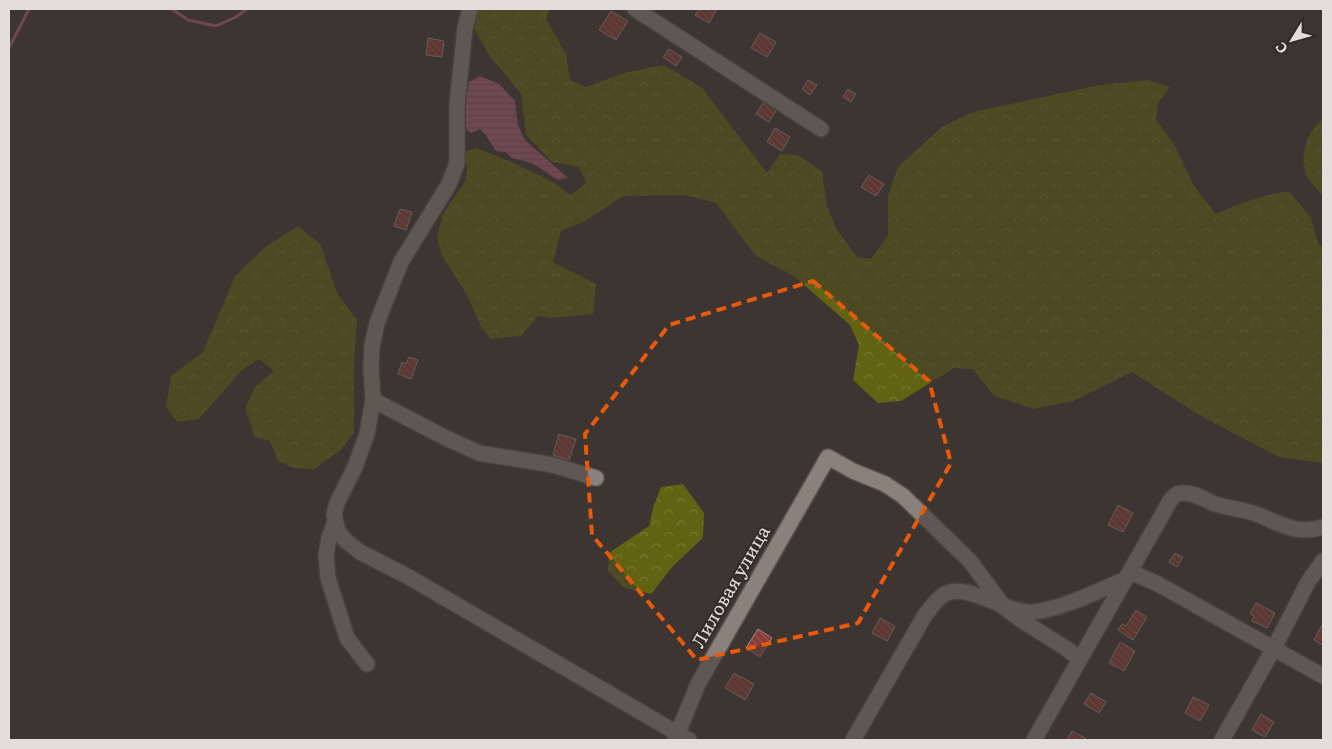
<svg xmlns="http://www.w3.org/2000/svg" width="1332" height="749" viewBox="0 0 1332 749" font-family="Literata,serif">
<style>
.forest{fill:url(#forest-crowns)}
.water{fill:url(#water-rules)}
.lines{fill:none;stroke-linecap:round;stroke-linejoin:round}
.stream{stroke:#ac5e7b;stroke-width:3}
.building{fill:url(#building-back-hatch);stroke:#988d8b}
.minor-casing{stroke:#59534f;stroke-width:18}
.minor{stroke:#8a817b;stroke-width:15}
.marked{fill:none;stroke:#e8590c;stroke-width:4;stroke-dasharray:10 6;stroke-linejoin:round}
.labels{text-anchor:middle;stroke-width:4;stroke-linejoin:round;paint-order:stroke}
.street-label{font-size:18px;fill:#e3dedb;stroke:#332b27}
</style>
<defs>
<pattern id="forest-crowns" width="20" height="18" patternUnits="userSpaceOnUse" patternTransform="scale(1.25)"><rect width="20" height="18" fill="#626213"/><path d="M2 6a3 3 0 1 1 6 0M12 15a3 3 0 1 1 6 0" fill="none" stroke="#787835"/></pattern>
<pattern id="water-rules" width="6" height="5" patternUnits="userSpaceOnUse" patternTransform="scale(1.25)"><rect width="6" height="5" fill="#ac5e7b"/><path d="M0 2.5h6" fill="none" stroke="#825364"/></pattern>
<pattern id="building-back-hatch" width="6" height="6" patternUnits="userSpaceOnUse" patternTransform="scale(1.25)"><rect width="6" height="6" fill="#873a36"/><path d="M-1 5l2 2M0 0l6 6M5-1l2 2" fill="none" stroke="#985652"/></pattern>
</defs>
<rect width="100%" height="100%" fill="#3d3531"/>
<path class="forest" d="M 477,9 L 550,9 L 546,19 L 566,54 L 570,80 L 586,87 L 624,73 L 664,65 L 702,88 L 767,173 L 780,154 L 797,155 L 822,171 L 827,206 L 837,230 L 857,257 L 871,259 L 888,235 L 888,195 L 898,167 L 942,127 L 973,112 L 1100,85 L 1148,80 L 1170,87 L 1158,103 L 1156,120 L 1174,144 L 1194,186 L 1216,214 C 1240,203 1263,195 1289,191 L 1311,218 L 1318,244 L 1323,248 L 1323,463 L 1279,457 L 1201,416 L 1132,372 L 1073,401 L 1034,409 L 994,396 L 973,369 L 954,368 L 901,401 L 878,403 L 853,380 L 859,345 L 850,325 L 795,277 L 756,256 L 716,203 L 684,195 L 623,196 L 585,221 L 561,231 L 553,262 L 596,284 L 593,314 L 551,318 L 538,316 L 521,336 L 491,339 L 481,327 L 467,295 L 441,254 L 437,236 L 444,212 L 466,180 L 467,166 L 464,152 L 477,148 L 516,164 L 553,182 L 570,195 L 586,183 L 579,167 L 552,162 L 526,135 L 521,94 L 489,55 L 472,25 Z
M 1323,119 L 1323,197 C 1318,190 1307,180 1305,171 C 1300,153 1308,130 1323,119 Z
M 298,226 L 321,245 L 337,293 L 357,320 L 354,361 L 354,432 L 342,449 L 314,469 L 294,468 L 278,461 L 270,441 L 255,437 L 245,408 L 255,387 L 274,371 L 259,359 L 242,370 L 199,419 L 177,422 L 166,407 L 171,376 L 203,352 L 235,276 L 264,248 Z
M 683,484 L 704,513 L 703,538 L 673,566 L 651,594 L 623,587 L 608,571 L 609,553 L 649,526 L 653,508 L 661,487 Z"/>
<path class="water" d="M 480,76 L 499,84 L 515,101 L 518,125 L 525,140 L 568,178 L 558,180 L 532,163 L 512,158 L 505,152 L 496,151 C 490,143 488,136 480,129 L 471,133 L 464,127 L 464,106 L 469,82 Z"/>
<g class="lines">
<path class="stream" d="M 172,9 L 188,20 L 216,26 L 236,17 L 247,9
M 9,48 L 29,9"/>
</g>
<path class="building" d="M 699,9 L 717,9 L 709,23 L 695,15 Z
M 611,11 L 628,21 L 616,40 L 599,30 Z
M 760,33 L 776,42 L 767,57 L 751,48 Z
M 428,38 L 444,41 L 442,57 L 426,55 Z
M 669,49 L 682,57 L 676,66 L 663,57 Z
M 808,80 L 817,85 L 810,95 L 802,89 Z
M 848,89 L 856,94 L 851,102 L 843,97 Z
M 764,101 L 777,109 L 769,122 L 756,114 Z
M 775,128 L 790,137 L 782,151 L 767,142 Z
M 869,175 L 884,184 L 876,196 L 861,187 Z
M 400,209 L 412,212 L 406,230 L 394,226 Z
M 409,357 L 418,360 L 411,379 L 398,374 L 402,362 L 406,364 Z
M 559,434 L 576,439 L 569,460 L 553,455 Z
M 1118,505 L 1133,513 L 1123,532 L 1108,525 Z
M 1175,553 L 1183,557 L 1177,567 L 1169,562 Z
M 1256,603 L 1275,613 L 1267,628 L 1252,621 L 1254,616 L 1250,614 Z
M 1136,610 L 1147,617 L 1133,640 L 1118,630 L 1122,624 L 1126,626 Z
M 880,618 L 895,626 L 887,641 L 872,633 Z
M 1323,623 L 1323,645 L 1314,640 Z
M 758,629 L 772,638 L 760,657 L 746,648 Z
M 1120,642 L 1135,651 L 1124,671 L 1109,663 Z
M 734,673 L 754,684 L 745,700 L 725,688 Z
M 1091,693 L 1106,702 L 1099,713 L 1084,704 Z
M 1193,697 L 1209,705 L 1200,721 L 1185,713 Z
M 1261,714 L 1274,722 L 1265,737 L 1252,730 Z
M 1072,731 L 1087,739 L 1086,740 L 1067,740 Z"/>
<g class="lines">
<g class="minor-casing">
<path id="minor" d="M 470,9 L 465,28 L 457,105 L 457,163 L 449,184 L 401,262 L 377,323 L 372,346 L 371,368 L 373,400 L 367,434 L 355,467 L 337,503 L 334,514 L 338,531 L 345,540 L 360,552 L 407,576 L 689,740
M 635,9 L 821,129
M 373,400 L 446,438 L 479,453 L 553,465 L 596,478
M 335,522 L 329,538 L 326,555 L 328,578 L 347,638 L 367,664
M 1130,572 L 1156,583 L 1323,676
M 675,740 L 698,684 L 828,457 L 853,471 L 885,484 L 903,496 L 970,561 L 1004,607 L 1021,620 L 1067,649 L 1079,659
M 853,740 L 925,615 C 931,608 936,600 943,595 C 967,580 1006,615 1034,612 C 1062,609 1098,591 1124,580
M 1034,740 L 1170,501 C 1173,497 1176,493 1182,493 C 1194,492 1205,500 1215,504 C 1227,508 1241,509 1253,513 C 1279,522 1294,536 1323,527
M 1222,740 L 1274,648 L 1308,582 L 1323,561"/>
</g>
<use href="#minor" class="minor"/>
</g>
<path d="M0 0H1332V749H0ZM 813,281 L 929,381 L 951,463 L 858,623 L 697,660 L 592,535 L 585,434 L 669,325 Z" fill="#3d3531" fill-opacity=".55" fill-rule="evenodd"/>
<path class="marked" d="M 813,281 L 929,381 L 951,463 L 858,623 L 697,660 L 592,535 L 585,434 L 669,325 Z"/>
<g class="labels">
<g class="street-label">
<text transform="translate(731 587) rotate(-60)" y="6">Лиловая улица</text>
</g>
</g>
<rect width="1332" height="749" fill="none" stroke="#e3dedb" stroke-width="20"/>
<g transform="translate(1292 40) rotate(233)" stroke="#332b27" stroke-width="4" paint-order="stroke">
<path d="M0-4L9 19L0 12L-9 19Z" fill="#e3dedb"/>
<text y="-8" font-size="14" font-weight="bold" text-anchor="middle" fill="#e3dedb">С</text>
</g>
</svg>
